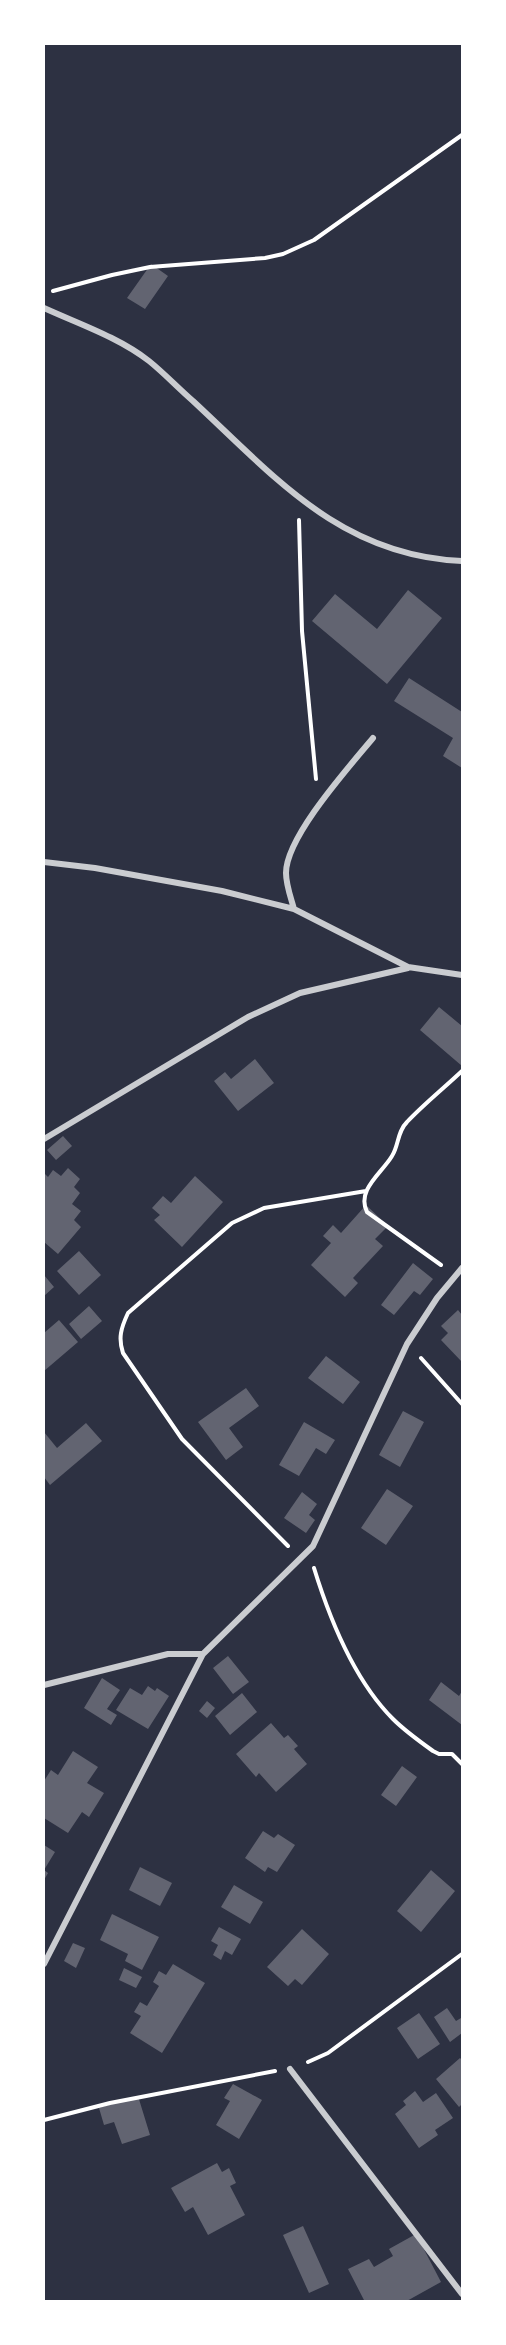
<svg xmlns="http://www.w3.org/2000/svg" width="506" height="2345" viewBox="0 0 506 2345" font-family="Helvetica,sans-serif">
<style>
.building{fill:#626471}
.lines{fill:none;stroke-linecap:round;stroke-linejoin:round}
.path{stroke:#fff;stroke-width:4}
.minor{stroke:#caccd0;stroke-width:6}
</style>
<rect width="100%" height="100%" fill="#2d3142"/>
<path class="building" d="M 151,264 L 168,276 L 145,309 L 127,298 Z
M 408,590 L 442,618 L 387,684 L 312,621 L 335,594 L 377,629 Z
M 409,678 L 462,712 L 462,768 L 443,756 L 453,738 L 394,701 Z
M 439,1007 L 462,1026 L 462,1066 L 420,1030 Z
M 255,1059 L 274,1083 L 238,1111 L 214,1081 L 225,1072 L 231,1079 Z
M 63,1136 L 72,1146 L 56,1160 L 47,1150 Z
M 68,1168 L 80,1179 L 74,1187 L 80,1193 L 72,1204 L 81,1211 L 74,1220 L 81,1227 L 58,1254 L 44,1242 L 44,1173 L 48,1177 L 53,1170 L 61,1176 Z
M 195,1176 L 223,1202 L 182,1247 L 154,1220 L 160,1215 L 152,1208 L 163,1196 L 171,1203 Z
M 366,1205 L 388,1226 L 375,1239 L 383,1246 L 353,1278 L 358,1283 L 345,1297 L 311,1265 L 331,1243 L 323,1236 L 333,1225 L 341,1233 Z
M 79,1251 L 101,1275 L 79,1295 L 57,1271 Z
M 413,1263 L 433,1279 L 420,1295 L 414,1291 L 394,1315 L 381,1305 Z
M 44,1275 L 54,1287 L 44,1296 Z
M 89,1306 L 102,1321 L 81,1339 L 69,1324 Z
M 458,1310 L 462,1315 L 462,1362 L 441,1340 L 448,1333 L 441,1326 Z
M 59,1320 L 78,1342 L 44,1371 L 44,1333 Z
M 326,1356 L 360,1382 L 343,1404 L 308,1378 Z
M 246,1388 L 259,1406 L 229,1428 L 243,1447 L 226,1460 L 198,1422 Z
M 403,1411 L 424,1422 L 400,1467 L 379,1455 Z
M 304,1422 L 335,1440 L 326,1454 L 316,1448 L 299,1476 L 279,1465 Z
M 86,1423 L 102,1441 L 50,1485 L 44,1477 L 44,1432 L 57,1448 Z
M 387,1489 L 413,1506 L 386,1545 L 361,1528 Z
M 302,1492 L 317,1504 L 309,1515 L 315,1520 L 306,1533 L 284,1518 Z
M 228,1656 L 249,1682 L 233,1694 L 213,1668 Z
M 102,1678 L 120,1690 L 107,1709 L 117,1715 L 111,1725 L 84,1708 Z
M 441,1682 L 459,1696 L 462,1691 L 462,1725 L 429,1700 Z
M 148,1686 L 155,1691 L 157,1688 L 169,1696 L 148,1729 L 116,1710 L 130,1688 L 142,1695 Z
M 242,1693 L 257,1712 L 230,1735 L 215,1716 Z
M 207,1701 L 215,1708 L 207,1718 L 199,1711 Z
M 271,1723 L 284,1738 L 288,1735 L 298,1746 L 294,1749 L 307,1764 L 276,1792 L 259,1773 L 256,1777 L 236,1754 Z
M 73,1751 L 98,1767 L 87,1783 L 104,1793 L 89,1817 L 82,1812 L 68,1833 L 44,1818 L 44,1781 L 51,1770 L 58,1775 Z
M 402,1766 L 417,1777 L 396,1806 L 381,1795 Z
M 263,1831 L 274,1838 L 278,1834 L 295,1845 L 277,1872 L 268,1867 L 265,1872 L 245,1858 Z
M 44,1845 L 55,1852 L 44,1870 L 48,1873 L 44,1880 Z
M 140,1867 L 172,1883 L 160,1906 L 129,1890 Z
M 431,1870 L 455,1891 L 421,1932 L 397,1911 Z
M 234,1885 L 263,1902 L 250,1924 L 221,1907 Z
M 112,1914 L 159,1937 L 142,1970 L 125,1961 L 128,1954 L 100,1940 Z
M 219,1927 L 241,1939 L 232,1955 L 225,1951 L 221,1960 L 213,1955 L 218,1945 L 211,1941 Z
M 302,1929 L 329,1954 L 302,1985 L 295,1979 L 288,1986 L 267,1967 Z
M 73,1943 L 85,1948 L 76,1968 L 64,1961 Z
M 173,1964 L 205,1983 L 162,2053 L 130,2033 L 141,2016 L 134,2012 L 140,2002 L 147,2006 L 159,1986 L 153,1982 L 159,1971 L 166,1975 Z
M 124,1968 L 142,1977 L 136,1988 L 119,1980 Z
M 447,2008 L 456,2021 L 461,2018 L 462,2020 L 462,2033 L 450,2042 L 434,2017 Z
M 419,2013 L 440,2044 L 418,2059 L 397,2028 Z
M 460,2058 L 462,2060 L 462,2104 L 459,2107 L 436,2079 Z
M 233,2084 L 262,2100 L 239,2139 L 216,2125 L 230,2101 L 224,2098 Z
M 415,2091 L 423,2102 L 436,2093 L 453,2118 L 435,2130 L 438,2135 L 419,2148 L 395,2114 L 406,2105 L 403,2101 Z
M 138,2096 L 150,2135 L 122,2144 L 114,2122 L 104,2125 L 99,2108 Z
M 217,2163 L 222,2172 L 229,2168 L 236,2183 L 230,2186 L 245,2215 L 208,2235 L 193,2207 L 185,2212 L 171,2188 Z
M 303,2226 L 329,2284 L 309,2293 L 283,2235 Z
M 416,2234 L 441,2282 L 405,2302 L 365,2302 L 348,2269 L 369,2259 L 374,2267 L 393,2256 L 389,2249 Z"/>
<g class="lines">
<path class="path" d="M 53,291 L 112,275 L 150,267 L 265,258 L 283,254 L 314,240 L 462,135
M 299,520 L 302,631 L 316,779
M 441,1265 L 367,1212 C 356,1190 382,1173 392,1156 C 399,1145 397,1132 407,1122 C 424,1104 444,1088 462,1071
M 421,1358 L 462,1404
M 288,1546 L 182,1439 L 123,1353 C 118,1338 121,1328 128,1313 L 232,1223 L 264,1208 L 366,1191
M 314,1568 C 330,1620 354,1680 393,1719 C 405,1731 419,1741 433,1751 L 439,1754 L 452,1754 L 462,1764
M 308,2062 L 328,2053 L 462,1954
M 44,2120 L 110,2103 L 275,2071"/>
<path class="minor" d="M 44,308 C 79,324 118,337 149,361 C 164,373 178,388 193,401 C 275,477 341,556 462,561
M 44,862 L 95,868 L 222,891 L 294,909 L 408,967 L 462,975
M 294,909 C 291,898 286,885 286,873 C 286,837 349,767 373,738
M 44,1139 L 248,1017 L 300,993 L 408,968
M 44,1685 L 168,1654 L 203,1654
M 44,1964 L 203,1654 L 313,1546 L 407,1344 L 437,1298 L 462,1268
M 290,2069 L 462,2294"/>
</g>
<rect width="506" height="2345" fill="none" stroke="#ffffff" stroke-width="90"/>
</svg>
